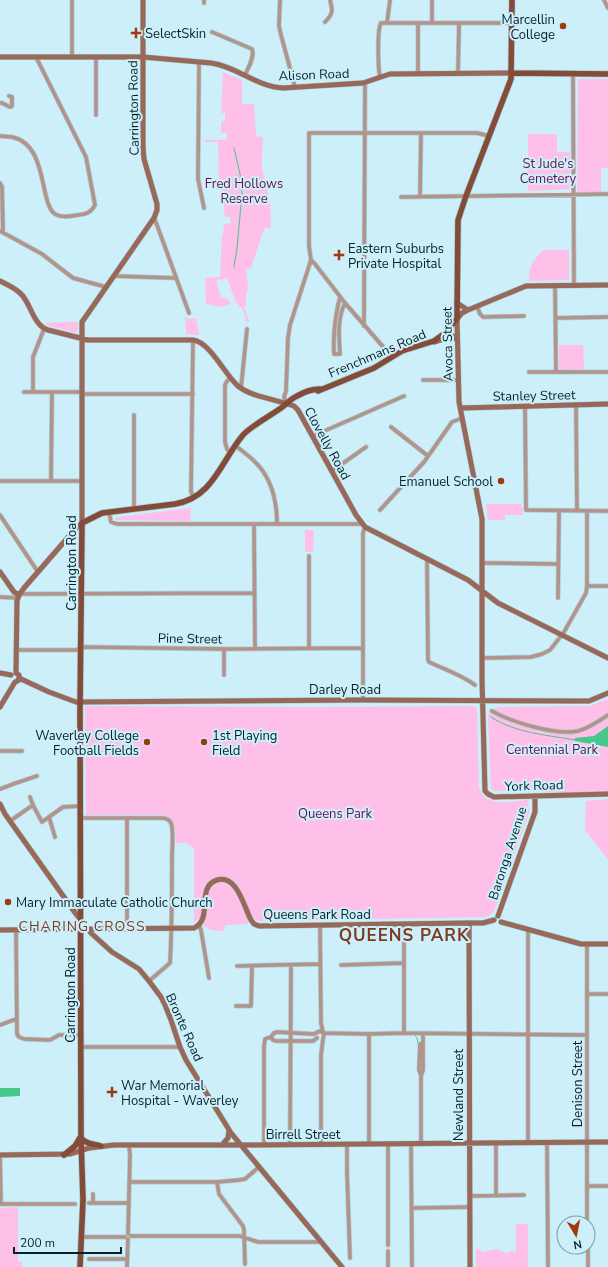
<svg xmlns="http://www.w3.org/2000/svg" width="608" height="1267" viewBox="0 0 608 1267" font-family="'Nunito Sans',sans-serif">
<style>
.green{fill:#febfe9}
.water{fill:#47c78b}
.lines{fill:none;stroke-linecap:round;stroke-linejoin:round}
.stream{stroke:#47c78b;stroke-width:1}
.street-casing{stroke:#a9cad5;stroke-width:5}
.secondary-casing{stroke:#a9cad5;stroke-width:6}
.primary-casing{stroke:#a9cad5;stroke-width:7}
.street{stroke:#b49388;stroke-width:3.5}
.secondary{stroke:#986959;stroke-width:5}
.primary{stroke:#834b38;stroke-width:5.5}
.poi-dot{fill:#9f3910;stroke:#cdeffa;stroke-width:1.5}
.labels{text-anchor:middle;stroke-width:4;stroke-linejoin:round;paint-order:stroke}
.poi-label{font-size:13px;fill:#04222a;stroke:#cdeffa;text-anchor:start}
.street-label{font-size:13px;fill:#04222a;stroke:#cdeffa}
.park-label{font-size:13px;fill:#671153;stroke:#cdeffa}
.neighbourhood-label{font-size:14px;letter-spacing:1px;fill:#7d3a23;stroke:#cdeffa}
.district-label{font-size:17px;font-weight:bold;letter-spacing:1px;fill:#7d3a23;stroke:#cdeffa}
</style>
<rect width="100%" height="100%" fill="#cdeffa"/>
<path class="green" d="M 223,72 L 242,80 L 242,104 L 254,104 L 256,136 L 263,137 L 262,152 L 262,168 L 270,204 L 271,228 L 265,228 L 263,232 L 251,268 L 246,269 L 248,288 L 246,296 L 246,305 L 244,306 L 249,322 L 247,323 L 242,307 L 239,307 L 239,304 L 236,303 L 227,278 L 216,281 L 221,298 L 228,299 L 231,304 L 219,307 L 206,304 L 205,278 L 220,277 L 222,234 L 223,234 L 224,225 L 231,223 L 230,217 L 225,217 L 222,191 L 219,185 L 218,142 L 205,142 L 205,140 L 220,140 L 227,139 L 227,133 L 221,133 L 221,121 L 225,121 L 225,113 L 221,113 Z
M 578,79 L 608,79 L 608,168 L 601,168 L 601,193 L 577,193 Z
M 528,134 L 557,134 L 557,152 L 570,152 L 570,189 L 528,191 Z
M 544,250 L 569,250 L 569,280 L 529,281 C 529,266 533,259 544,250 Z
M 185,317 L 189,319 L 196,318 L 199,335 L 186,334 Z
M 75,322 L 78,322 L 78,331 L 76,333 L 49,326 L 46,325 L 46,323 Z
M 559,345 L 583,345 L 584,369 L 559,370 Z
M 486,504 L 521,504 L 521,507 L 523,507 L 523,515 L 505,515 L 505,520 L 488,520 Z
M 191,508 L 190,521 L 116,520 L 115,518 L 118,517 Z
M 305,530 L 314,530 L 313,552 L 305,552 Z
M 608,699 L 608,792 L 547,792 L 533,790 L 495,791 L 491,789 L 488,715 L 496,707 L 589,706 Z
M 86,706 L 311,707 L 474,706 L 477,709 L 479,788 C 485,808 512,801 528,800 L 529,813 L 494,911 L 490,915 L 486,917 L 258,921 C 244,916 247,878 222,877 C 214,877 210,880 205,885 L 201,917 L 196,921 L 194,922 L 194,848 L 186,843 L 176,843 C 175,832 176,817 163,815 L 86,815 L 85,707 Z
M 608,799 L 608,860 L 585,830 L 586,801 Z
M 221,882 L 230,885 L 235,890 L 249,920 L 247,924 L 225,925 L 224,931 L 211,930 L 204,926 L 207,898 L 209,888 Z
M 18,1207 L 18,1261 L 22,1262 L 22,1267 L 0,1267 L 0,1208 Z
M 516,1224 L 528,1224 L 528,1267 L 476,1267 L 476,1248 L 484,1252 L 497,1249 L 507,1253 L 512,1251 L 516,1252 Z"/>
<path class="water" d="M 608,726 L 608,747 L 575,741 L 575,738 L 594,736 Z
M 0,1088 L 20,1088 L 20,1096 L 0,1097 Z"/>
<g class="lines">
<path class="stream" d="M 234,267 L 237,248 L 242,194 L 240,174 L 234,148
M 491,717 C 515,733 547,735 575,740
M 414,1035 L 417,1038 L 418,1043"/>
<g class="street-casing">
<path id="street" d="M 204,0 L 204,3
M 280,0 L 279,26 L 281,35 L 295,87
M 432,0 L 432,23
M 604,0 L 608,8
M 325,22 C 333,14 333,11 330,0
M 387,23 L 390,0
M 418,23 L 418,73
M 212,32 L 252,49 C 255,57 248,68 245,75
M 72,57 L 72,0
M 199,62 L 198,179 L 204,208
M 458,73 L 459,24
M 573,73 L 574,286
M 380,77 C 378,69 377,29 381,23 L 512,23
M 0,103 L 2,103 L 10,107 L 12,106 L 12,97 L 9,96
M 96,115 L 96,57
M 0,136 C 4,137 8,136 12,137 C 50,145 38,208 57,215 C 64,218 70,216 78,215 C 86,214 91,213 95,205 L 86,157 L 36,57
M 0,183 L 2,187 L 3,232
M 420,196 L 421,133
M 401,197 L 608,194
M 154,218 L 157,225 L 189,313
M 0,231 L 42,254 L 73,278 L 106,287
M 311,260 L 315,264 L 345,303 L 392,357
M 113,276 L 176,278
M 555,286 L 556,372
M 340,297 C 335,316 333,334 334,354 L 340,354 C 339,337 337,319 345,303
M 477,306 L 480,314 L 483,317 L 524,316
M 556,318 L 608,317
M 364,326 L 365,83
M 529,372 L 608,372
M 423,380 L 458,380
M 241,388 L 247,329
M 24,392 L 82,392
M 33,392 L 33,357 L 44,329
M 82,394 L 193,394
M 287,403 L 284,397 L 286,391 L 288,338 L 290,325 L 311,260 L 309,246 L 309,133 L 477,133 L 489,136
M 576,405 L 577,511
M 525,406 L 526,510 L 608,511
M 134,415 L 134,509
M 391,427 L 428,456
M 313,436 L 404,396
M 236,446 C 242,451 248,455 253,460 C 271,476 277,501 277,524
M 231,453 L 227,449 L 225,442 L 225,385 L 227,381 L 231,378
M 332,471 L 366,447
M 0,481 L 82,481
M 51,481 L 52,392
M 193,498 L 191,491 L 193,340
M 380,510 L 424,462 L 452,422 L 462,418
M 109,512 L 111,522 L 117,524 L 362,524
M 0,515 L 38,572
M 254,524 L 255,648
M 427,559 L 428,660 L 429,662 C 446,670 460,674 475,685
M 482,563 L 558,564
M 587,586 L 608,586
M 19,594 L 254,593
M 0,597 L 17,598
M 558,598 L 559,511
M 309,648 L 309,556
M 17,650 L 76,650 L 84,647 L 224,649 L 363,648
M 482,658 L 531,657 L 542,654 L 550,650 L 564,632 L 586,593 L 587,586 L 587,511
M 224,675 L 224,649
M 363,700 L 363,533 L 365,527
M 492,711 C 511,722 557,736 578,731 C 589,728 599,721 608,715
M 0,751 L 22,751
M 0,789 L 16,783 L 37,776
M 30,797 L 33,805
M 49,817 L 55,837
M 80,818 L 161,818 C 165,818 169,819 171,823 C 174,831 172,849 172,857 C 172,893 172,928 170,963 L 149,981
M 10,821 L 33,805 L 42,822 L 63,807 L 80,806
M 404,924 L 404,1033
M 199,925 L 201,930 L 209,978
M 320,926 L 321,1023 L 323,1032
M 127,928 L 127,818
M 16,930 L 17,1034 L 19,1037 L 24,1039 L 50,1040 L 59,1035 L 81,1035
M 528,930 L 528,1143
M 587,945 L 587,1223
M 341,965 L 404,963
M 237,966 L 320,964
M 587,994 L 608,994
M 236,1006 L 251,1006 L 252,966
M 0,1025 L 16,1019
M 323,1033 L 369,1034 L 404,1033 L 587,1035
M 369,1034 L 369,1144
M 271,1037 L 273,1040 L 276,1041 L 313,1041 L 317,1038
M 420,1044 L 419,1070 L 421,1075
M 81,1047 L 180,1047
M 547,1143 L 548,1267
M 347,1144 L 347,1172 L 350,1258
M 388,1144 L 388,1245
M 411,1144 L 412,1267
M 421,1144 L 421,1076 L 423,1070 L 423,1034
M 264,1145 L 264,1047 L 265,1039 L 271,1037 L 274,1033 L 277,1032 L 314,1034 L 320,1031 L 323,1033 L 324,1035 L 323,1039 L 321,1055 L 321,1145
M 290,1145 L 291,968
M 0,1155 L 1,1204 L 75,1204
M 129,1182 L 217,1182 L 239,1180 L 245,1179 L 259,1167
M 217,1182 L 219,1194 L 243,1226 L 244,1230 L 245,1264
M 587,1186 L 608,1186
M 496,1195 L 496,1143
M 470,1196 L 524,1195
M 89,1203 L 129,1203
M 93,1203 L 93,1194
M 412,1208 L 470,1207
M 128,1234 L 130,1155 L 129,1146
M 131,1236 L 240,1236 L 258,1242 L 321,1242
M 82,1237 L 125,1237
M 588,1247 L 588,1267
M 388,1251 L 388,1267
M 89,1259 L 127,1259
M 127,1267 L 128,1239"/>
</g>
<g class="secondary-casing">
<path id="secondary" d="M 0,57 L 143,57 L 211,63 C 236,66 257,87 283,88 L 363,83 L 390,74 L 512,73
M 0,281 C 8,285 16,288 22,295 C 31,305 34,326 48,330 L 88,340 L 193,340 C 210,342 225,375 238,386 C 251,397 279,400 294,406 L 298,410 L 356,515 L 365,527 L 468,580 L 498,603 L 608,658
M 608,285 L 526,286 L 468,310 L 462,313 L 457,319 L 459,402 L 482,519 L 482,679 L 485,791 L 488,794 L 494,797 L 608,794
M 457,303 L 468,310
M 434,342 L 453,336 L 457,340
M 460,408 L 608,404
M 0,572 L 14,592 L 19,595
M 0,673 L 11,675
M 19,678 L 49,692 L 76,702 L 363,700 L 582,701 L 589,701 L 608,693
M 0,707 L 15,682 C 18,681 20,679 19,675 L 16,673 L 17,601 L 19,595 L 24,588 L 77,527 L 82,523 L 82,322 L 154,218 L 157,210 L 157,204 L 144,159 L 143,147 L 143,0
M 0,804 L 5,814 L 76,914 L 91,933 L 112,952 L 139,969 L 149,981 L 161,997 L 165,1005 L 171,1020 L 180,1047 L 186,1060 L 231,1133 L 342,1267
M 498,916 L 535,812 L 535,796
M 501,922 L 581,944 L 608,944
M 469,923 L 470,1267
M 0,930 L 194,928 C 214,919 195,887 217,880 C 237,874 244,907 251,920 L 254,924 L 259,926 L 469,923 L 483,923 L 494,920
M 222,1145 L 228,1138 L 229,1130
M 0,1155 L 70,1154 L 89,1148 L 114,1145 L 250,1145 L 608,1142"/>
</g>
<g class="primary-casing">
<path id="primary" d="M 512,73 L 608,74
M 318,391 L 374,368 L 402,351 L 434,341 L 445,333 L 457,319 L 458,220 L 466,196 L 511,79 L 512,0
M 81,1138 C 87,1145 93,1143 101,1146
M 64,1155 L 75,1146 L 81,1136
M 80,1267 L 83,1200 L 81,1138 L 80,708 L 82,523 L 102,513 L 175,504 C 213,498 221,461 243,435 C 250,427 268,417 278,410 C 285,406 290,399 297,396 C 304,392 313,389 320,389"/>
</g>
<use href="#street" class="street"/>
<use href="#secondary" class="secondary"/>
<use href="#primary" class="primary"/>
</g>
<g class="poi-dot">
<circle cx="563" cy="26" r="4"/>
<path d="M134 27h4v4h4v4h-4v4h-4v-4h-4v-4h4z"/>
<path d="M337 249h4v4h4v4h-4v4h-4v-4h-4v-4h4z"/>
<circle cx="501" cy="481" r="4"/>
<circle cx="147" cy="742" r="4"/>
<circle cx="204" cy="742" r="4"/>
<circle cx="8" cy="902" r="4"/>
<path d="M110 1086h4v4h4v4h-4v4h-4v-4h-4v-4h4z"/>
</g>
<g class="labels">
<g class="poi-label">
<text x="555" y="24" text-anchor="end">Marcellin<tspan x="555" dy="15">College</tspan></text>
<text x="145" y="38">SelectSkin</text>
<text x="348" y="253">Eastern Suburbs<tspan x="348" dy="15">Private Hospital</tspan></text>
<text x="493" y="486" text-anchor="end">Emanuel School</text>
<text x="139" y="740" text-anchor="end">Waverley College<tspan x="139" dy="15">Football Fields</tspan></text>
<text x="212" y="740">1st Playing<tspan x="212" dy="15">Field</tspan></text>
<text x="16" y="907">Mary Immaculate Catholic Church</text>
<text x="121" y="1090">War Memorial<tspan x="121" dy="15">Hospital - Waverley</tspan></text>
</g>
<g class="street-label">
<text transform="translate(314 74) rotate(-2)" y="5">Alison Road</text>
<text transform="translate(133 108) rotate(-91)" y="5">Carrington Road</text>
<text transform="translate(447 344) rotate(-91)" y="5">Avoca Street</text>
<text transform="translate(377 353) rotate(-23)" y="5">Frenchmans Road</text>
<text transform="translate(534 395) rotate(-1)" y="5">Stanley Street</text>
<text transform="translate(328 443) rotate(61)" y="5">Clovelly Road</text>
<text transform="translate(71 563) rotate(-90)" y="5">Carrington Road</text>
<text transform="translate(190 638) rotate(1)" y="5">Pine Street</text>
<text x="345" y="694">Darley Road</text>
<text transform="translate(534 785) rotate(-2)" y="5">York Road</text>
<text transform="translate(507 853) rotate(-72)" y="5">Baronga Avenue</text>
<text x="317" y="919">Queens Park Road</text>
<text transform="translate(70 995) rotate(-90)" y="5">Carrington Road</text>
<text transform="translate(185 1027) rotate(66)" y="5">Bronte Road</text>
<text transform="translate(577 1084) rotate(-90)" y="5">Denison Street</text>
<text transform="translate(458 1095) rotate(-90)" y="5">Newland Street</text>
<text x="303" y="1139">Birrell Street</text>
</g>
<g class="park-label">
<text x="548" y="168">St Jude's<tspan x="548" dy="15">Cemetery</tspan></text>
<text x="244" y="188">Fred Hollows<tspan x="244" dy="15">Reserve</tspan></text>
<text x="552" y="754">Centennial Park</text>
<text x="335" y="818">Queens Park</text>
</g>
<g class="neighbourhood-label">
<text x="82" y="931">CHARING CROSS</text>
</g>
<g class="district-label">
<text x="404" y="941">QUEENS PARK</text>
</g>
</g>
<g transform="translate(576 1235) rotate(170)"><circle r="19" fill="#cdeffa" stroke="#7d9da7"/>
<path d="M0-3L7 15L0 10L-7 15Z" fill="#9f3910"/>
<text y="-6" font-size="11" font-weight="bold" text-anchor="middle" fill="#04222a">N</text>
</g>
<path d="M14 1247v6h107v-6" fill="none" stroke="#04222a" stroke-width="2"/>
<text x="20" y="1247" font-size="12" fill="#04222a" stroke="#cdeffa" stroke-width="3" paint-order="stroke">200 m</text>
</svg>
